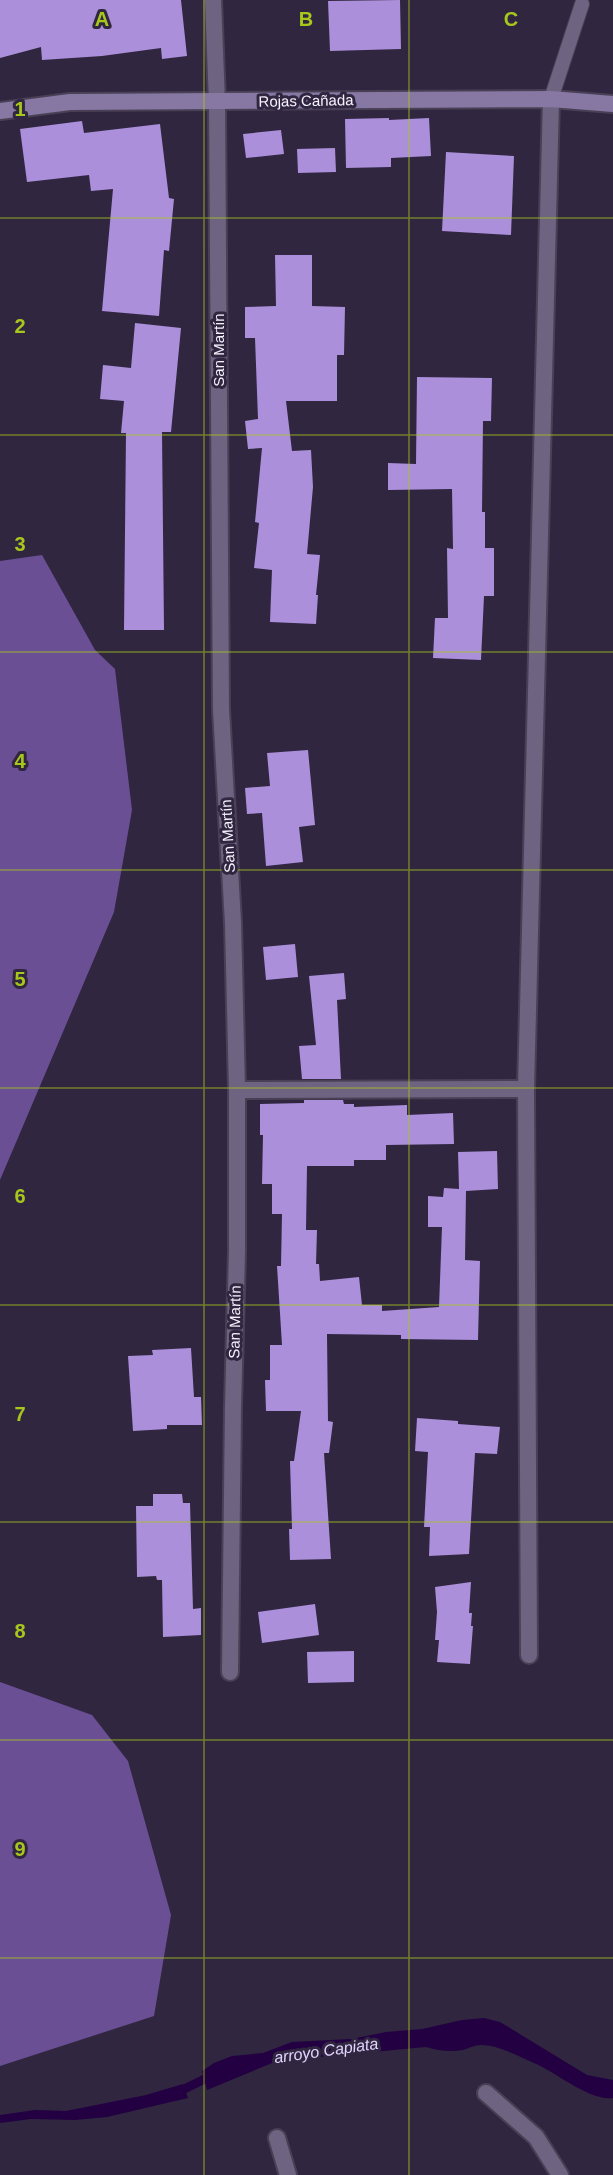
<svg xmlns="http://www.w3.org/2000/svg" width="613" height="2175" viewBox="0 0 613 2175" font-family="Arial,sans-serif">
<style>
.forest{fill:#6b4f95}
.water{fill:#230042}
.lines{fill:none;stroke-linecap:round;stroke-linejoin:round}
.stream{stroke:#230042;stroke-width:9}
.building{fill:#ab8fda}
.service-casing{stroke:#494055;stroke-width:16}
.minor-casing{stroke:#494055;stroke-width:20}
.secondary-casing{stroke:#494055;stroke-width:20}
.service{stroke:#6e6482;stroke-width:14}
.minor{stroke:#6e6482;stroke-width:16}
.secondary{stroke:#8677a3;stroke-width:16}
.grid{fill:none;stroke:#a8c71c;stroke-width:1.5;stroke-opacity:0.55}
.labels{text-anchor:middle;stroke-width:6;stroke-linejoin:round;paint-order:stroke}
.street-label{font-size:15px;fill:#f5f2fd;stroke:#302640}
.water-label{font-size:16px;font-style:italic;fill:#e1d3fc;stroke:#302640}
.grid-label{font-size:20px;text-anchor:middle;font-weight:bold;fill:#a8c71c;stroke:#302640;stroke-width:6;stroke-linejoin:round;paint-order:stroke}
</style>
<rect width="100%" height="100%" fill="#302640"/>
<path class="forest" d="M 42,555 L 95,650 L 115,669 L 132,810 L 114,912 L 0,1180 L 0,561 Z
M 0,1682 L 92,1715 L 128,1761 L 171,1915 L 154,2016 L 0,2066 Z"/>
<path class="water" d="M 484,2018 L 500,2022 L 587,2075 L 613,2080 L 613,2098 C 589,2101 556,2072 534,2063 C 518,2056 498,2045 481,2045 C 475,2045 469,2048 463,2050 C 450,2052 439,2051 426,2047 L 277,2061 L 207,2090 L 202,2071 L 214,2063 L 232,2056 L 263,2053 L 292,2042 L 351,2039 L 386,2032 L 422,2029 L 462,2020 Z
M 183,2084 L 188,2098 L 107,2117 L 75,2120 L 31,2119 L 0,2123 L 0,2115 L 35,2110 L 66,2111 L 146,2095 Z"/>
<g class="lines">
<path class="stream" d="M 174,2094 L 215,2074"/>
</g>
<path class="building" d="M 0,0 L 181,0 L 187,56 L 162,59 L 161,48 L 102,56 L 42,60 L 41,47 L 0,58 Z
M 400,0 L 401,49 L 330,51 L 328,1 Z
M 389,118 L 389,120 L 429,118 L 431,156 L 391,158 L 391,167 L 346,168 L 345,119 Z
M 82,121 L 84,133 L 160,124 L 169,198 L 174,199 L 169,251 L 164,250 L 159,316 L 102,311 L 113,189 L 91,191 L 89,175 L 27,182 L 20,129 Z
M 281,130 L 284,154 L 246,158 L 243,134 Z
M 335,148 L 336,172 L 298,173 L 297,149 Z
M 446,152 L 514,156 L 511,235 L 442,231 Z
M 275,255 L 312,255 L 312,306 L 345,307 L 344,355 L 337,355 L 337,401 L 286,401 L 292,451 L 311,450 L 313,487 L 307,554 L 320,555 L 316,595 L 318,595 L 316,624 L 270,622 L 272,570 L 254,568 L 259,523 L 255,522 L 262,448 L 248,449 L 245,421 L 258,419 L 255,338 L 245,338 L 245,307 L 276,306 Z
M 135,323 L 181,328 L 171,432 L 162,432 L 164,630 L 124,630 L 126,433 L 121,433 L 124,401 L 100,399 L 103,365 L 131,368 Z
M 417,377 L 492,378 L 491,421 L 483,421 L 482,512 L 485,512 L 485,548 L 494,548 L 494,596 L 484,596 L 481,660 L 433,658 L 435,618 L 448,618 L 447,548 L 453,549 L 452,489 L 388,490 L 388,463 L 416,464 Z
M 308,750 L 315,825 L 299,827 L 303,862 L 266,866 L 262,813 L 247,814 L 245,788 L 270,786 L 267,753 Z
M 295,944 L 298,977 L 266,980 L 263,947 Z
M 344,973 L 346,999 L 337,1000 L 341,1079 L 302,1079 L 299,1046 L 316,1045 L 309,976 Z
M 304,1100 L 343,1100 L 344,1104 L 354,1104 L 354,1107 L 407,1105 L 407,1115 L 453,1113 L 454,1144 L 386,1145 L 386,1160 L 354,1160 L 354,1166 L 307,1166 L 306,1230 L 317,1230 L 316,1264 L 319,1264 L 320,1281 L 359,1277 L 362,1305 L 382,1305 L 382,1311 L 439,1307 L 442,1227 L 428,1227 L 428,1196 L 443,1197 L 444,1188 L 459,1189 L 458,1152 L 497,1151 L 498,1189 L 466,1191 L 465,1260 L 480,1261 L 478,1340 L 401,1339 L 401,1335 L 327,1334 L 328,1421 L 333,1422 L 329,1453 L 324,1453 L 331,1559 L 290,1560 L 289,1529 L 292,1529 L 290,1461 L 294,1461 L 301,1411 L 266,1411 L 265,1380 L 270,1380 L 270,1345 L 282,1345 L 277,1266 L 281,1266 L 282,1214 L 272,1214 L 272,1184 L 262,1184 L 263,1135 L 260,1135 L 260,1104 L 304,1103 Z
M 191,1348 L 194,1397 L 201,1397 L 202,1425 L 167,1425 L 167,1429 L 133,1431 L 128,1356 L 153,1355 L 152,1350 Z
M 417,1418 L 458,1421 L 458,1424 L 500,1427 L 497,1454 L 475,1453 L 469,1554 L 429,1556 L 430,1527 L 424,1527 L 428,1452 L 415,1451 Z
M 153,1494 L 182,1494 L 183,1503 L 190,1503 L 193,1609 L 201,1608 L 201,1635 L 163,1637 L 162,1580 L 157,1580 L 156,1576 L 137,1577 L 136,1506 L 153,1506 Z
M 471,1582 L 469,1613 L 472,1613 L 471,1626 L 473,1626 L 470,1664 L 437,1662 L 439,1640 L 435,1640 L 437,1612 L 435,1587 Z
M 315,1604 L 319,1635 L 262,1643 L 258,1612 Z
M 354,1651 L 354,1682 L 308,1683 L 307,1652 Z"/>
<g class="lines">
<g class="service-casing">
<path id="service" d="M 551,99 L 582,4"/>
</g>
<g class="minor-casing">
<path id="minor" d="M 213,0 L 217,102 L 221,709 L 233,923 L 237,1090 L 237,1251 L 233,1407 L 230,1672
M 237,1090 L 526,1089
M 529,1655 L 526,1089 L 551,99
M 486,2093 L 536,2137 L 560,2175
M 277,2138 L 288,2175"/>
</g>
<g class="secondary-casing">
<path id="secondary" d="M 0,111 L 70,102 L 551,99 L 613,104"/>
</g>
<use href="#service" class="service"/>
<use href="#minor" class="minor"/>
<use href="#secondary" class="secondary"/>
</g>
<path class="grid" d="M 204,0 L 204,2175M 409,0 L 409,2175M 0,218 L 613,218M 0,435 L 613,435M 0,652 L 613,652M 0,870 L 613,870M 0,1088 L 613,1088M 0,1305 L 613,1305M 0,1522 L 613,1522M 0,1740 L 613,1740M 0,1958 L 613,1958"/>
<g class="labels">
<g class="street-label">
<text transform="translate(306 101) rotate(-1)" y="5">Rojas Cañada</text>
<text transform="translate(219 350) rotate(-90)" y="5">San Martín</text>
<text transform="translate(228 836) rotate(-93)" y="5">San Martín</text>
<text transform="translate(235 1322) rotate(-89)" y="5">San Martín</text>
</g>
<g class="water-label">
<text transform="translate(326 2050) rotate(-8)" y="6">arroyo Capiata</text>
</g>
</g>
<g class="grid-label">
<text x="102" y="26">A</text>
<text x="306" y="26">B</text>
<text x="511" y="26">C</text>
<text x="20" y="116">1</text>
<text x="20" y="333">2</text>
<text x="20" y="551">3</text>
<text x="20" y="768">4</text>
<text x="20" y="986">5</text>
<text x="20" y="1203">6</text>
<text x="20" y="1421">7</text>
<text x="20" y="1638">8</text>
<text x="20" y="1856">9</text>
</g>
</svg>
